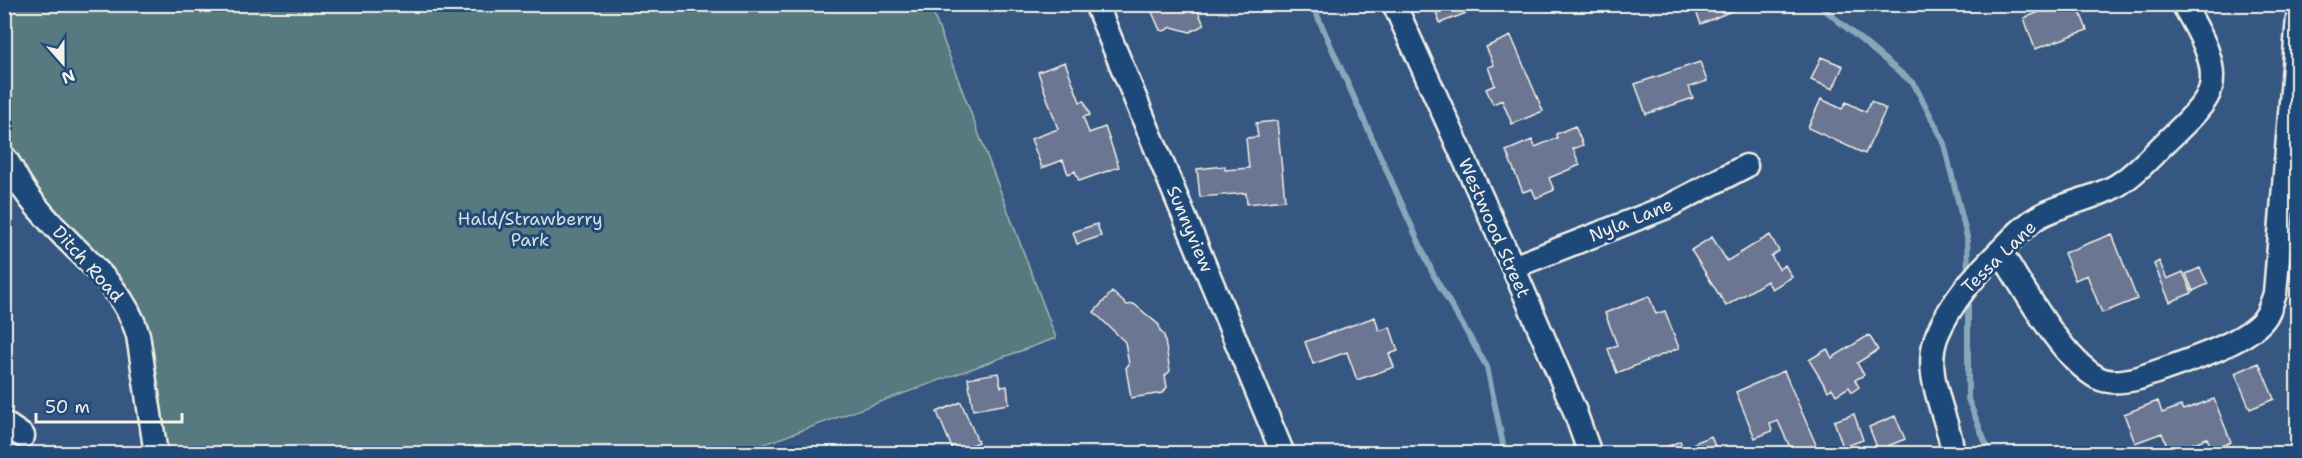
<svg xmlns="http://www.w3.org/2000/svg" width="2302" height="458" viewBox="0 0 2302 458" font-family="'Shantell Sans',sans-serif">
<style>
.green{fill:#577a7f;stroke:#a6b6b4;stroke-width:1.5}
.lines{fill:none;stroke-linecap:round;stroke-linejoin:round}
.stream{stroke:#87a7ba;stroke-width:6}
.building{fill:#6b7692;stroke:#f4f1e8;stroke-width:1.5}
.street-casing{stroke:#f4f1e8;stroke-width:27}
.street{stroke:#1f4a7a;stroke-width:22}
.labels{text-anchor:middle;stroke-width:6;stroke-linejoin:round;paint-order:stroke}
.park-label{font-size:18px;fill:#dcdfd8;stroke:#1f4a7a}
.street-label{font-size:18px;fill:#f4f1e8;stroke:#1f4a7a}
</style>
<rect width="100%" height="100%" fill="#365781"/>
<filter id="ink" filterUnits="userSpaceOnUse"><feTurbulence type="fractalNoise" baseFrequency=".0167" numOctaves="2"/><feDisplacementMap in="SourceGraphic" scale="12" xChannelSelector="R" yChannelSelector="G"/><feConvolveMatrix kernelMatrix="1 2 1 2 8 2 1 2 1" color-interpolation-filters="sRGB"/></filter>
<g filter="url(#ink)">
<path class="green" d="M 4,5 L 930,5 L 1056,338 L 740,453 L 165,453 L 155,377 L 143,317 L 113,277 L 51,207 L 5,142 Z"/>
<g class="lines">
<path class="stream" d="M 1312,4 L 1434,276 L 1487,367 L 1505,454
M 1818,4 L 1914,84 L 1943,140 L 1967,237 L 1968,275
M 1968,297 L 1968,399 L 1990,454"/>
</g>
<path class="building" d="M 1153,4 L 1195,4 L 1204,25 L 1190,32 L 1172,27 L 1164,31 L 1160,30 L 1152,12 Z
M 1433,4 L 1467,4 L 1469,12 L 1440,23 Z
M 1693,4 L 1748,4 L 1701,24 Z
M 2060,4 L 2077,4 L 2087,30 L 2035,49 L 2024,18 Z
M 1511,36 L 1543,111 L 1512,124 L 1502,100 L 1493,104 L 1486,89 L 1495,85 L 1488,67 L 1494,65 L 1486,47 Z
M 1821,57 L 1843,66 L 1833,89 L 1811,80 Z
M 1065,62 L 1080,102 L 1084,101 L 1090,115 L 1083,117 L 1089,133 L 1105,127 L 1119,167 L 1079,181 L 1075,171 L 1068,174 L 1063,160 L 1042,168 L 1031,139 L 1058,129 L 1038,72 Z
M 1700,62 L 1707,81 L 1689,87 L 1693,98 L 1646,114 L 1635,84 Z
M 1821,99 L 1842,109 L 1846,102 L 1866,112 L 1871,101 L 1886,109 L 1865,154 L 1808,128 Z
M 1277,121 L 1285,200 L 1247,204 L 1246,193 L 1200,197 L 1197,169 L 1225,166 L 1225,170 L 1249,168 L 1246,138 L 1258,137 L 1256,123 Z
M 1575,126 L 1583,145 L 1573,149 L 1580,165 L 1549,178 L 1554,190 L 1536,198 L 1532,189 L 1523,192 L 1506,151 L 1532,140 L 1535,147 L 1557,138 L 1556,134 Z
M 1097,224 L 1101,236 L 1077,244 L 1073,232 Z
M 2112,234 L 2137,299 L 2102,313 L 2087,275 L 2075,280 L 2064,253 Z
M 1770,235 L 1779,251 L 1771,256 L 1779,269 L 1785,265 L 1792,277 L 1772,289 L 1767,281 L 1726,306 L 1691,250 L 1712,237 L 1727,261 Z
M 2159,261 L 2167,279 L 2183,272 L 2192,293 L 2170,302 L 2154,264 Z
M 2200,268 L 2208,284 L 2193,291 L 2186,274 Z
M 1112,292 L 1127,305 L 1134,304 L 1159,325 L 1160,331 L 1164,335 L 1170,371 L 1165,376 L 1167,387 L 1163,393 L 1131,398 L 1126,368 L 1129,364 L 1125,342 L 1094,312 Z
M 1649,296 L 1656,314 L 1665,311 L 1679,348 L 1617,373 L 1608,349 L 1617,345 L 1605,313 Z
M 1375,317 L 1379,331 L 1390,327 L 1398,351 L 1389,354 L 1394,367 L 1357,380 L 1347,352 L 1313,364 L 1305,342 Z
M 1869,335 L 1878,350 L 1857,363 L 1864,375 L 1855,380 L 1859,387 L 1852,392 L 1849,387 L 1836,395 L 1832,388 L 1828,391 L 1809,360 L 1827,349 L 1832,358 Z
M 2259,363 L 2274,399 L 2250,409 L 2235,373 Z
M 1784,371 L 1820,454 L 1793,454 L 1778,421 L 1770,424 L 1772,431 L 1755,438 L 1736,392 Z
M 998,373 L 1001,387 L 1007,386 L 1009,404 L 973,410 L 968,378 Z
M 2214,399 L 2231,442 L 2212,450 L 2207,438 L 2181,448 L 2183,454 L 2170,454 L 2162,433 L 2135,443 L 2124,414 L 2158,401 L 2162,413 L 2181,406 L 2183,410 Z
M 961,402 L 978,442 L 954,453 L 937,412 Z
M 1854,414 L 1863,440 L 1843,447 L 1834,421 Z
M 1895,416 L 1905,439 L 1878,450 L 1869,427 Z
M 1711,436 L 1718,454 L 1651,454 L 1680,441 L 1683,448 Z"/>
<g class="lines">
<g class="street-casing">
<path id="street" d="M 1096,4 L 1283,454
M 1394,4 L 1513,267 L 1574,409 L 1590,454
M 4,157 C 11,165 15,176 21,185 C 27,195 35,205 43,214 C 76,253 124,285 138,335 L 156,454
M 2000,251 C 2023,287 2061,358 2098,378 C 2110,384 2127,381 2139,378 C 2171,366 2249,344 2266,316 C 2270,310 2272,301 2275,294 L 2298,18
M 1513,267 L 1667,207 L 1746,166
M 4,423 L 23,436
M 1952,454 C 1952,444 1950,436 1947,427 C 1938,396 1925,366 1937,335 C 1951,302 1974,276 1999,252 C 2012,239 2024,225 2040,216 C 2064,203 2093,199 2116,186 C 2135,175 2151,156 2167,141 C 2181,127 2197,114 2207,97 C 2223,69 2197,28 2183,4"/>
</g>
<use href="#street" class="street"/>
</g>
</g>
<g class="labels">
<g class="park-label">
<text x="530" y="225">Hald/Strawberry<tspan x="530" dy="21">Park</tspan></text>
</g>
<g class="street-label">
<text transform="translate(1631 220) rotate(-22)" y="6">Nyla Lane</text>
<text transform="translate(1494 228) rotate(66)" y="6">Westwood Street</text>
<text transform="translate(1190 229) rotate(67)" y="6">Sunnyview</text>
<text transform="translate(1999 257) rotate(-44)" y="6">Tessa Lane</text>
<text transform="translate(88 264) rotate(48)" y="6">Ditch Road</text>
</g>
</g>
<rect width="2302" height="458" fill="none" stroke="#1f4a7a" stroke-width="24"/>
<rect x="12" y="12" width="2278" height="434" fill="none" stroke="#f4f1e8" stroke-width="2" filter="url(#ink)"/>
<g transform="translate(63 63) rotate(159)" stroke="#1f4a7a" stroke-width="4.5" paint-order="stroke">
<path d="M0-4.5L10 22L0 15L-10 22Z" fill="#f4f1e8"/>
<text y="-9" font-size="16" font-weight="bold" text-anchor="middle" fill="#f4f1e8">N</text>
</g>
<path d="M36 413v9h146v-9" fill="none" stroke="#f4f1e8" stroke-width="3"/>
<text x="45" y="413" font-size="18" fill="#f4f1e8" stroke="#1f4a7a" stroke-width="4.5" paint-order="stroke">50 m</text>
</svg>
